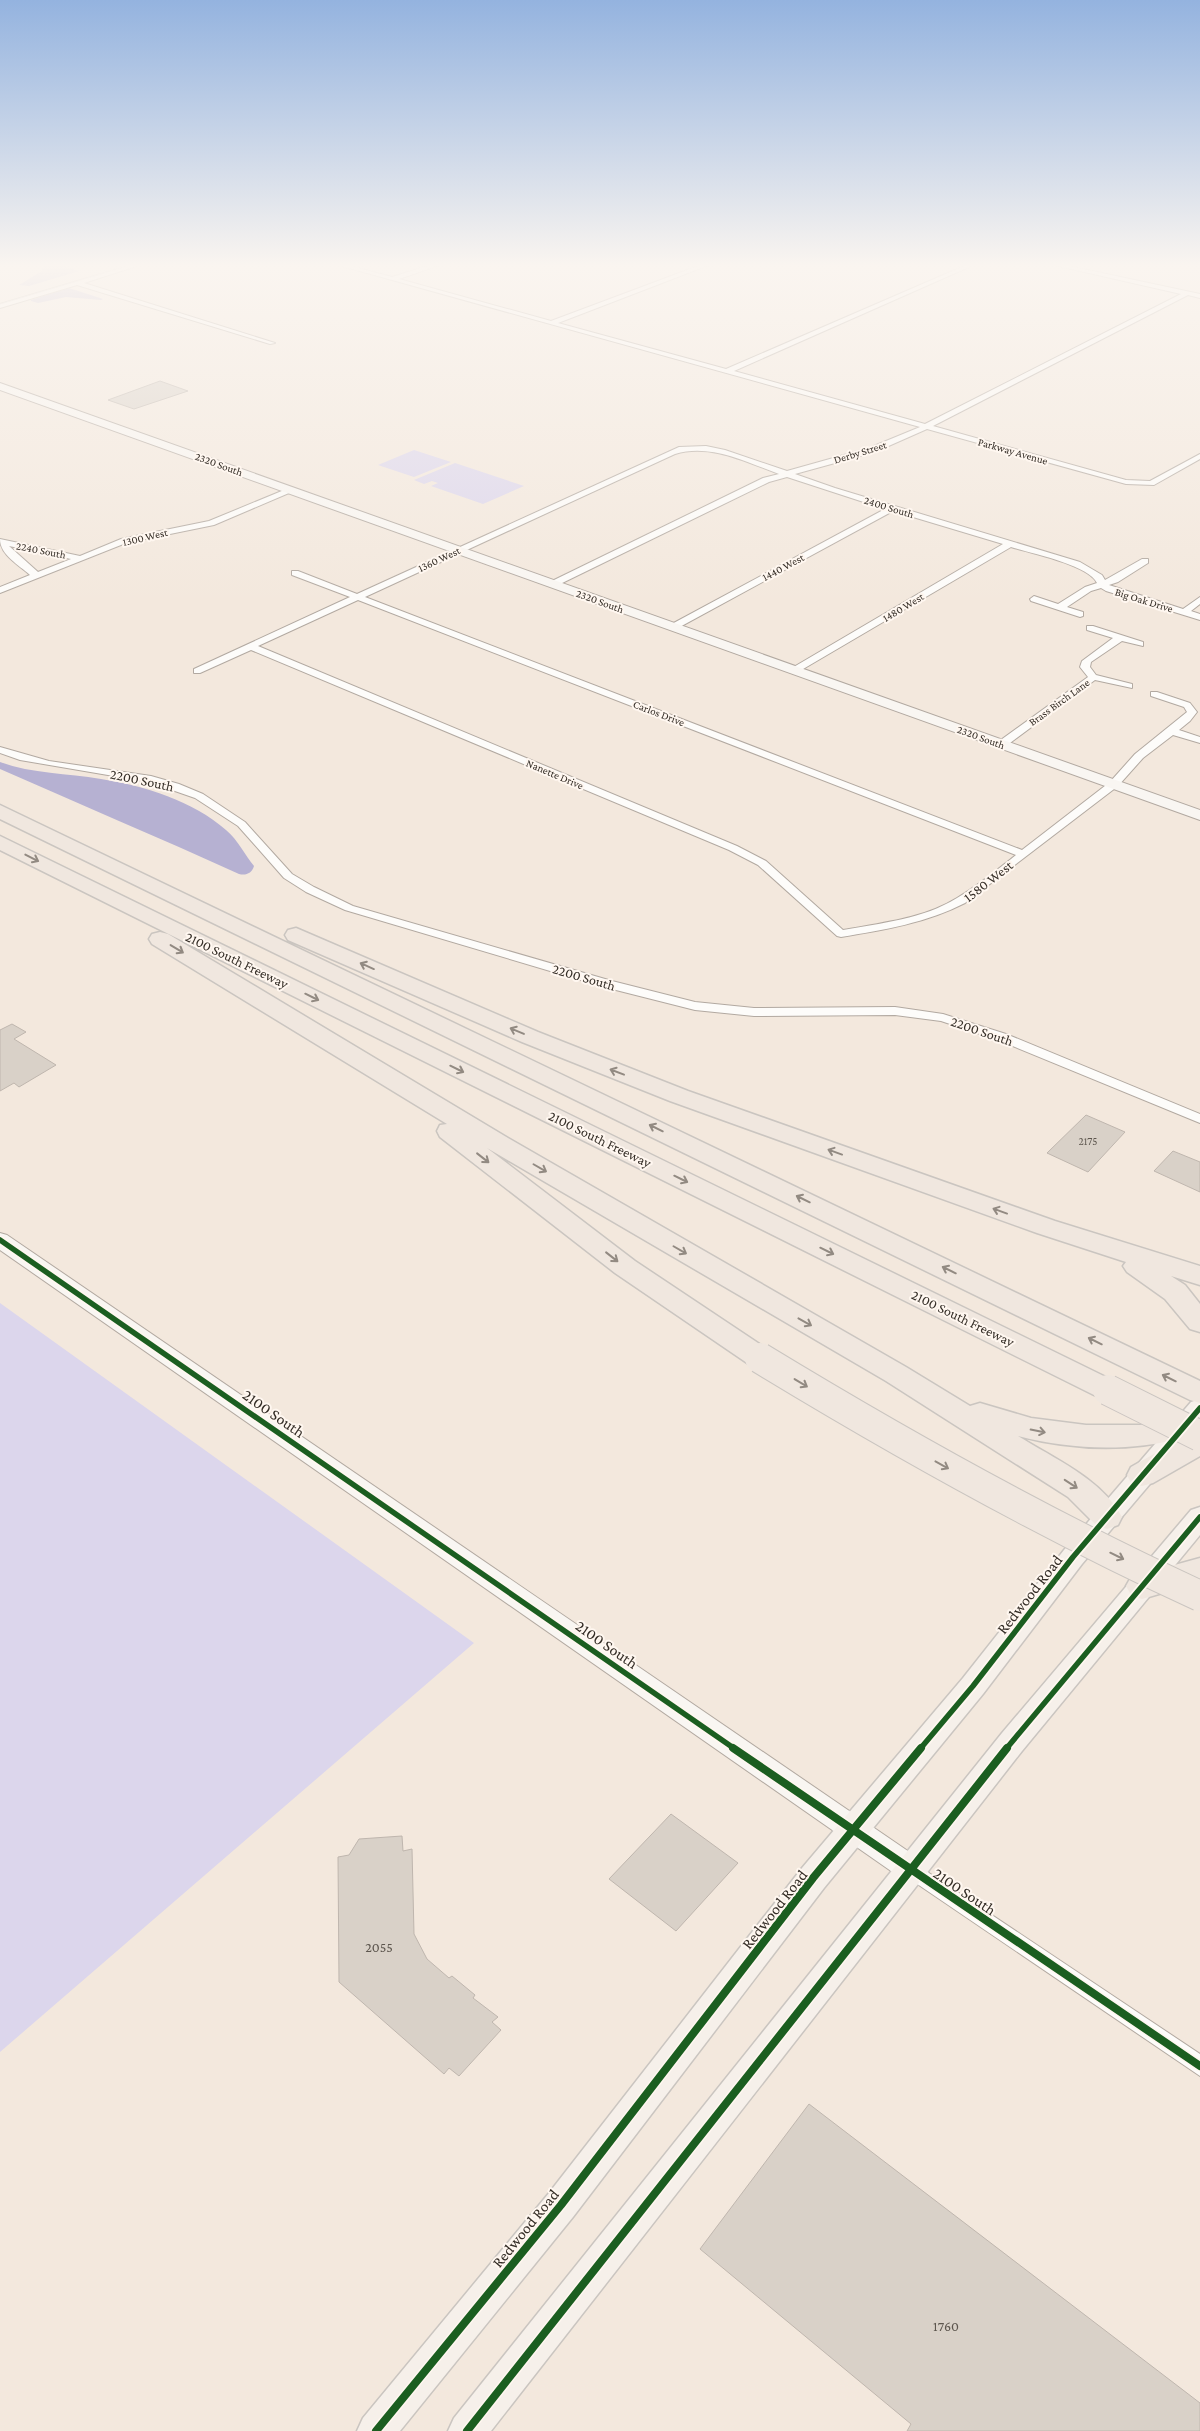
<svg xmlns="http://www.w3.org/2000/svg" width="1200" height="2431" viewBox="0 0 1200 2431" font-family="'Crimson Pro',serif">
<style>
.green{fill:#dcd6ec}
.water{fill:#b6b1d2}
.building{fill:#d9d1c8;stroke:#bfb6ae}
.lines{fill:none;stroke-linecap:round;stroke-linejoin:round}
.street-casing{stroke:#b2a9a1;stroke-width:2}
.secondary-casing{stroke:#b2a9a1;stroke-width:2}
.primary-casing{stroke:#cac5c0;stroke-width:3}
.highway-casing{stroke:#cac5c0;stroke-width:3}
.street{fill:#fdfcfa;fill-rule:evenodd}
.secondary{fill:#f9f6f2;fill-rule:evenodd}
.primary{fill:#f6f0ea;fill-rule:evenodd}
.highway{fill:#f0e7df;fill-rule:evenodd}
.tram{stroke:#d8d4d1;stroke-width:1}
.highway-bridge-casing{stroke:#cac5c0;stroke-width:32;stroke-linecap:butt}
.highway-bridge{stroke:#f0e7df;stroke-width:30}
.cycleway-far1-casing{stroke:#fff7f0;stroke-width:9}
.cycleway-casing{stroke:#fff7f0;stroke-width:11}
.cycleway-far1{stroke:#1b5e20;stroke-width:5.5}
.cycleway{stroke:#1b5e20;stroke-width:8}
.oneway{stroke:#928a82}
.labels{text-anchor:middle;stroke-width:4;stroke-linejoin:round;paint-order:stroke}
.far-street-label{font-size:11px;fill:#342d26;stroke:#fff7f0}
.number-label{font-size:11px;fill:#5d564e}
.street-label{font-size:14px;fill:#342d26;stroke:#fff7f0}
.near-number-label{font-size:14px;fill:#5d564e}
.near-street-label{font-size:16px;fill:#342d26;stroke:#fff7f0}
</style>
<rect width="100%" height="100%" fill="#f3e8dd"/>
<path class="green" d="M 414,450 L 451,462 L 414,477 L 378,465 Z
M 455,463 L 524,486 L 483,504 L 431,486 L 438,483 L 432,481 L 424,484 L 414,480 Z
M 0,1303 L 474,1643 L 0,2052 Z"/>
<path class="water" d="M 49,265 L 65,266 L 79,271 L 29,286 L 19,285 L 42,271 L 43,266 Z
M 69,288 L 103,299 L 101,300 L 66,297 L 38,303 L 31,301 L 31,300 Z
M 0,762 C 33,774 67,773 101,779 C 145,786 193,801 226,830 C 238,840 245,855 254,866 C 252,873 246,876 239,874 C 160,838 79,804 0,769 Z"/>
<path class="building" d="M 160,381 L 188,391 L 134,409 L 108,400 Z
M 12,1024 L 26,1032 L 14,1039 L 56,1065 L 19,1087 L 14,1083 L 0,1091 L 0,1030 Z
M 1086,1115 L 1125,1132 L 1088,1172 L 1047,1153 Z
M 1173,1151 L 1200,1162 L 1200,1192 L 1154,1171 Z
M 671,1814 L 738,1863 L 676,1931 L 609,1879 Z
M 402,1836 L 403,1851 L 412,1849 L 414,1934 L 427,1959 L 449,1978 L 452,1976 L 475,1995 L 473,1998 L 498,2017 L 492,2022 L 501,2030 L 459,2076 L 449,2068 L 444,2074 L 339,1982 L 338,1857 L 349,1855 L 359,1839 Z
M 809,2104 L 1200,2403 L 1200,2431 L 907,2431 L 911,2424 L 700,2249 Z"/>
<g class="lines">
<g class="street-casing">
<path id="street" d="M 138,263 L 146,263 L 84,283 L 275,343 L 270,344 L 77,285 L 0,308 L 0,304 Z
M 331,263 L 339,263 L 392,277 L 437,263 L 445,263 L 399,279 L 551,321 L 706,263 L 714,263 L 558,323 L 726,369 L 971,263 L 978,263 L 734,371 L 925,424 L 1181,294 L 1045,263 L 1055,263 L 1200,294 L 1200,298 L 1188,295 L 933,426 L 1126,480 L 1150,481 L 1200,454 L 1200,459 L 1154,485 L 1126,484 L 927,429 L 875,452 L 795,474 L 835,488 L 1080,562 L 1102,575 L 1105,580 L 1142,559 L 1148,559 L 1148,563 L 1118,582 L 1109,585 L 1183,609 L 1200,597 L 1200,604 L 1191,611 L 1200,614 L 1200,620 L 1106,591 L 1101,588 L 1091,591 L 1067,607 L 1083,612 L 1083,616 L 1080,617 L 1031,601 L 1030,599 L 1034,596 L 1058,604 L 1085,587 L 1097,583 C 1089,565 1030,553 1011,547 L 798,672 L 792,672 L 792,668 L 1003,544 L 893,511 L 676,629 L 670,629 L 670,625 L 885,509 L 787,477 L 769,482 L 556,586 L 550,586 L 550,582 L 763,478 L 779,474 C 746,462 710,443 675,454 L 365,597 L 1022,850 L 1110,782 L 1135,754 L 1187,712 L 1184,707 L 1151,696 L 1151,692 L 1157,692 L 1190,703 L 1197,712 L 1190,721 L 1179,730 L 1200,737 L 1200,743 L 1173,735 L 1143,758 L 1118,786 L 965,903 C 926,923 884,930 841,937 L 837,936 L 758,865 L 729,850 L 251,650 L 200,673 L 194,673 L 194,669 L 350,597 L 292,575 L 292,571 L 298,571 L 357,594 L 679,447 L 706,446 L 725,450 L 787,471 L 869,448 L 920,427 ZM 358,600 L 1016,855 C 997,870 978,886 957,898 C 923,919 882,923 843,930 L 766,861 L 737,846 L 258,646 Z
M 289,488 L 296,490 L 214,525 L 126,543 L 0,593 L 0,587 L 30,575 C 19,565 0,555 0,539 L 80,556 L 121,539 L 209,521 ZM 9,546 L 71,559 L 38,572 Z
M 1087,626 L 1093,626 L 1143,642 L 1143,646 L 1122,641 L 1091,662 L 1090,667 L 1096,675 L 1132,684 L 1132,688 L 1095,680 L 1006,746 L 998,746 L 998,742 L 1088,677 L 1080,667 L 1082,661 L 1113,638 L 1087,630 Z
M 0,747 L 49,761 L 151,776 L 179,784 L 203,794 L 245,822 L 292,874 L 314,887 L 353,906 L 612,981 L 695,1002 L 754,1008 L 895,1007 L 943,1014 L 1006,1034 L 1200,1114 L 1200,1123 L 998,1040 L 941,1021 L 895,1015 L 754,1016 L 695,1010 L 604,987 L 345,910 L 306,892 L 284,878 L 238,826 L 195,798 L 149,782 L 20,760 L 0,753 Z
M 911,1861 L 1200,2054 L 1200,2076 L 904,1875 L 902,1869 L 904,1863 Z"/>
</g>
<g class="secondary-casing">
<path id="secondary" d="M 0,383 L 1200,810 L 1200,820 L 0,390 Z
M 0,1233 L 7,1235 L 921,1860 L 925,1869 L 921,1878 L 911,1881 L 901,1878 L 0,1250 Z"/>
</g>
<g class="primary-casing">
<path id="primary" d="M 1200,1399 L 1200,1425 L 1082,1564 L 983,1694 L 824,1888 L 573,2217 L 400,2431 L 357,2431 L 363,2418 L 549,2193 L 802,1868 L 963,1678 L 1064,1550 L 1191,1402 Z
M 1200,1507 L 1200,1535 L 1022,1751 L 491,2431 L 448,2431 L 454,2418 L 1002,1733 L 1191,1510 Z"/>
</g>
<g class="highway-casing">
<path id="highway" d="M 0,805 L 1200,1381 L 1200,1403 L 1190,1400 L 0,819 Z
M 0,836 L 1118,1383 L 1122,1390 L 1118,1397 L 1108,1400 L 1098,1397 L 0,850 Z
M 296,928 L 538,1032 L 688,1091 L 1055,1221 L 1200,1266 L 1200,1285 L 1171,1276 L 1185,1285 L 1200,1304 L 1200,1332 L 1190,1329 L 1165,1299 L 1127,1272 L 1123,1266 L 1126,1262 L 1037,1233 L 670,1101 L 522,1042 L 288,940 L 285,935 L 288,930 Z
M 160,932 L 168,934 L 508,1138 L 906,1367 L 970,1406 L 980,1403 L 1031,1418 L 1086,1425 L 1140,1425 L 1192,1414 L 1200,1417 L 1200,1456 L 1153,1483 L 1142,1486 L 1131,1483 L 1127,1475 L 1131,1467 L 1182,1438 C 1129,1452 1072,1450 1018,1436 C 1053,1458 1102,1479 1122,1517 L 1118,1525 L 1107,1529 L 1096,1525 L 1068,1497 L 886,1381 L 487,1148 L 635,1261 L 770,1351 L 774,1358 L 770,1365 L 760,1368 L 750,1365 L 615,1273 L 440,1137 L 437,1131 L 440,1125 L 447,1124 L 152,944 L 149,939 L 152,934 Z
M 1200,1558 L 1200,1582 L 1142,1599 L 1131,1595 L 1126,1586 L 1131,1577 Z"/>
</g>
<use href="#street" class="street"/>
<use href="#secondary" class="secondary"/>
<use href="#primary" class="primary"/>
<use href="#highway" class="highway"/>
<path class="tram" d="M 0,304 L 138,263"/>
<g class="highway-bridge-casing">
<path id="highway-bridge" d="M 760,1358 C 903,1445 1048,1526 1200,1596
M 1108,1390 L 1200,1436"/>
</g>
<use href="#highway-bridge" class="highway-bridge"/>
<g class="cycleway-far1-casing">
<path id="cycleway-far1" d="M 0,1240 L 735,1749
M 920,1749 L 973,1686 L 1073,1557 L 1200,1408
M 1006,1749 L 1200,1517"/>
</g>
<g class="cycleway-casing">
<path id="cycleway" d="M 733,1748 L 1200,2066
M 376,2431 L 561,2205 L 813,1878 L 921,1748
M 467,2431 L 1007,1748"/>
</g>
<use href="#cycleway-far1" class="cycleway-far1"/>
<use href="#cycleway" class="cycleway"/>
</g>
<defs><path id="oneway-shaft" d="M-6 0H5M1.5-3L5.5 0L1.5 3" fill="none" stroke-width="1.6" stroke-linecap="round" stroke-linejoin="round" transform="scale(1.25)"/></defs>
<g class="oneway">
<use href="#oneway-shaft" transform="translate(32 858) rotate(27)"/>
<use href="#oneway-shaft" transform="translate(177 949) rotate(31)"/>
<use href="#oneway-shaft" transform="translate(367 966) rotate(-156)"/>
<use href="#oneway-shaft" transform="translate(312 997) rotate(26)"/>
<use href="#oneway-shaft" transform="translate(517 1031) rotate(-157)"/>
<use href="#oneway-shaft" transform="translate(457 1069) rotate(26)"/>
<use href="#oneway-shaft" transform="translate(617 1072) rotate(-159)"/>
<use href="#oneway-shaft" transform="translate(656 1128) rotate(-154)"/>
<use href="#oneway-shaft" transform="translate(835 1152) rotate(-160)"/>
<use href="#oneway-shaft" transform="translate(483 1158) rotate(38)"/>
<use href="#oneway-shaft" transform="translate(540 1168) rotate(30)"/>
<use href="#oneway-shaft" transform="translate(681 1179) rotate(26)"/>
<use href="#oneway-shaft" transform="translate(803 1199) rotate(-154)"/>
<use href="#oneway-shaft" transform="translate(1000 1211) rotate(-160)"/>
<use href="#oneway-shaft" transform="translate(680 1250) rotate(30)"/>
<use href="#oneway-shaft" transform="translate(827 1251) rotate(26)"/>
<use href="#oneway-shaft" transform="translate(612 1257) rotate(38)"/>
<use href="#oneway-shaft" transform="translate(949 1270) rotate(-154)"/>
<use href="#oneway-shaft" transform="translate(805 1322) rotate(29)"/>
<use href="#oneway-shaft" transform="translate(1095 1341) rotate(-154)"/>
<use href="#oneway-shaft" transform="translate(1169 1378) rotate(-154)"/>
<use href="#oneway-shaft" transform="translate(801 1383) rotate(31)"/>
<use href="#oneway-shaft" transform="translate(1038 1431) rotate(11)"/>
<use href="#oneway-shaft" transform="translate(942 1465) rotate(29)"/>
<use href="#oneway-shaft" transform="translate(1071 1484) rotate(33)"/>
<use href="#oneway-shaft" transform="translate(1117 1556) rotate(26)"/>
</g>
<linearGradient id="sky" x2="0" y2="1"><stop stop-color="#94b3df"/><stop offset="0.44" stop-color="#faf5f0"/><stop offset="1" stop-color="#faf5f0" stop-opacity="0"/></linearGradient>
<rect width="1200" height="603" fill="url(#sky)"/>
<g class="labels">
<g class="far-street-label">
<text transform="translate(1013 451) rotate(16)" y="4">Parkway Avenue</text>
<text transform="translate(860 452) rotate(-17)" y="4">Derby Street</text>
<text transform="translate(219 464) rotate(20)" y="4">2320 South</text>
<text transform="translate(889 507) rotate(17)" y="4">2400 South</text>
<text transform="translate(145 537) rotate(-13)" y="4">1300 West</text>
<text transform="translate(41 550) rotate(11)" y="4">2240 South</text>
<text transform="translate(439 559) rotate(-25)" y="4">1360 West</text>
<text transform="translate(783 567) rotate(-28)" y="4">1440 West</text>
<text transform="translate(1144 600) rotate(17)" y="4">Big Oak Drive</text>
<text transform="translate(600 601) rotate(20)" y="4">2320 South</text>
<text transform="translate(903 607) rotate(-31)" y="4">1480 West</text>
<text transform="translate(1059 702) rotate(-36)" y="4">Brass Birch Lane</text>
<text transform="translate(659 713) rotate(21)" y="4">Carlos Drive</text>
<text transform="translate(981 737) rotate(20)" y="4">2320 South</text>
<text transform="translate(555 774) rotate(23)" y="4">Nanette Drive</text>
</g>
<g class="number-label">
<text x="1088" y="1145">2175</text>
</g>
<g class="street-label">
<text transform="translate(142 780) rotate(12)" y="5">2200 South</text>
<text transform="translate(988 881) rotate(-38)" y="5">1580 West</text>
<text transform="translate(237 960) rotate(26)" y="5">2100 South Freeway</text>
<text transform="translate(584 977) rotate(16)" y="5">2200 South</text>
<text transform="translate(982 1031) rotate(19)" y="5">2200 South</text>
<text transform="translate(600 1139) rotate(26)" y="5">2100 South Freeway</text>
<text transform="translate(963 1318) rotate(26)" y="5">2100 South Freeway</text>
</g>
<g class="near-number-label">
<text x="379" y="1952">2055</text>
<text x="946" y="2331">1760</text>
</g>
<g class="near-street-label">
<text transform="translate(274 1413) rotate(35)" y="6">2100 South</text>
<text transform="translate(1029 1594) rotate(-52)" y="6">Redwood Road</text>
<text transform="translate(607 1644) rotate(35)" y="6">2100 South</text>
<text transform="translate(965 1891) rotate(34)" y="6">2100 South</text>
<text transform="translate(774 1909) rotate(-52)" y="6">Redwood Road</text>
<text transform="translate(525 2228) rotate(-51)" y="6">Redwood Road</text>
</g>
</g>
</svg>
